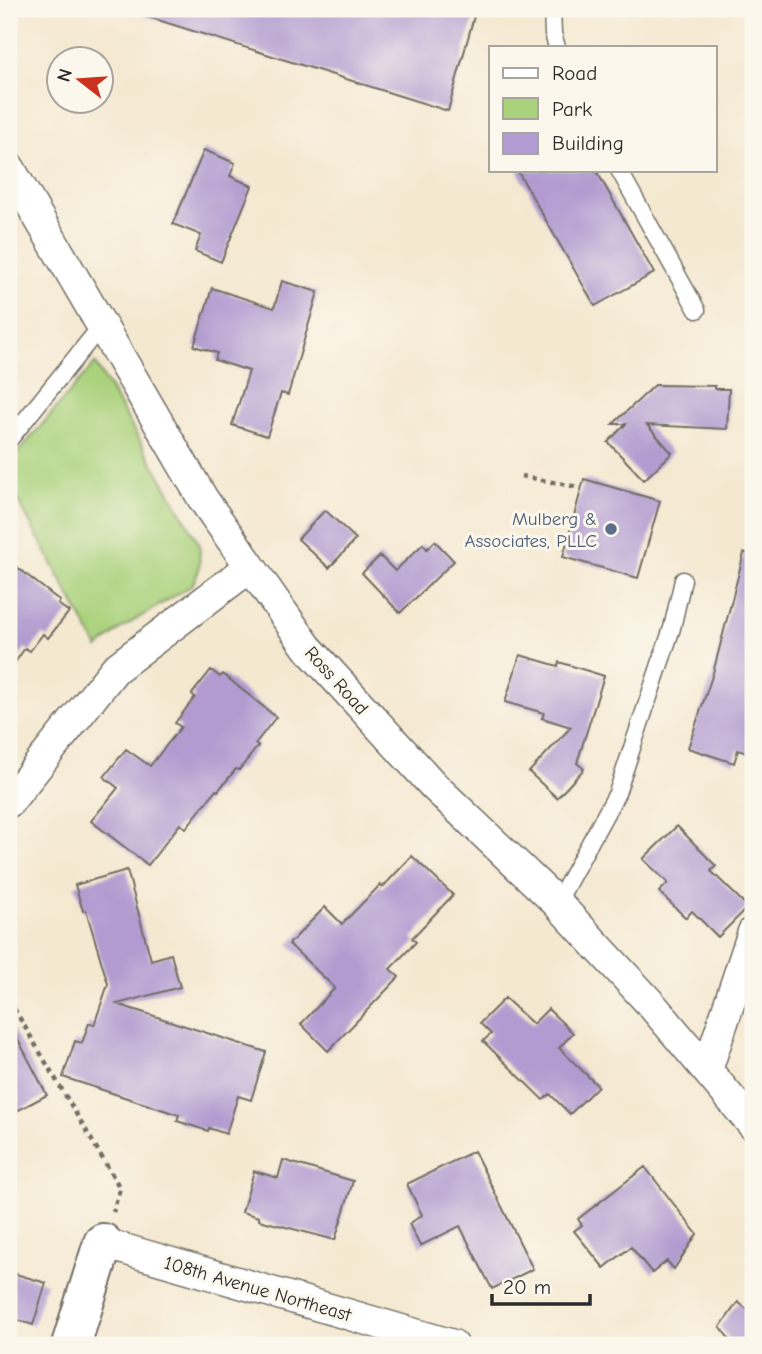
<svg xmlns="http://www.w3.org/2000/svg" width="762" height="1354" viewBox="0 0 762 1354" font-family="'Comic Neue',sans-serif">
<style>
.green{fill:#aad17b;stroke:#6a7e53;stroke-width:2}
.building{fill:#b19bd0}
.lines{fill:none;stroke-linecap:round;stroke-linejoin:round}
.lane-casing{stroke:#716d65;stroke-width:19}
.street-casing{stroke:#716d65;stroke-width:33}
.secondary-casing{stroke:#716d65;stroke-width:42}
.path{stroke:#716d65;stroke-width:4.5;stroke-dasharray:5 5;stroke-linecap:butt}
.lane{stroke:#fff;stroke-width:16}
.street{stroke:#fff;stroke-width:30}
.secondary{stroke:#fff;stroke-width:38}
.service-dot{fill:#5c6f8a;stroke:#fbf7ec;stroke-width:2.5}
.labels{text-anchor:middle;stroke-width:6;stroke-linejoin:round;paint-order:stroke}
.service-label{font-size:19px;fill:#4e5e75;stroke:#fbf7ec;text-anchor:end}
.street-label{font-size:19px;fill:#2b2b2b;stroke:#fbf7ec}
</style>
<rect width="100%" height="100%" fill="#fbf7ec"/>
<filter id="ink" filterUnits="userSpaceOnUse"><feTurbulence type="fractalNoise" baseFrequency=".0143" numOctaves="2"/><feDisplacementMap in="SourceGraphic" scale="14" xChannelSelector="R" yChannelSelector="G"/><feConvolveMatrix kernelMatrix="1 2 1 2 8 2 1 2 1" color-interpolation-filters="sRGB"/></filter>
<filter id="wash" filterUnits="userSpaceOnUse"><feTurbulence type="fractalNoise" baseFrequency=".00686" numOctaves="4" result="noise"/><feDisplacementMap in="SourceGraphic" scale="28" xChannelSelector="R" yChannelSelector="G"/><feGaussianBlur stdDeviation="1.57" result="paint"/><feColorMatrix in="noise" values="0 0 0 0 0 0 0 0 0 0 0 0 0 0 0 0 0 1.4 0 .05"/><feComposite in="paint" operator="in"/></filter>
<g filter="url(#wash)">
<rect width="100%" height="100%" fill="#f4e8d0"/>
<path class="green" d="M 95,363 L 200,545 L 199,570 L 192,585 L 119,630 L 98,648 L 9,484 L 9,463 Z"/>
<g id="blocks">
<path class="building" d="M 143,9 L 476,9 L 448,111 L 142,15 Z
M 204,150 L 235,163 L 230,176 L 252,186 L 221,262 L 195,251 L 201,235 L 173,224 Z
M 517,170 L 596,170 L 654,273 L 595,306 Z
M 282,281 L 318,292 L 288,395 L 281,393 L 267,436 L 232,425 L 249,371 L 215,360 L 217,353 L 194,346 L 212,288 L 274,308 Z
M 655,385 L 715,386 L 715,389 L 729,389 L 727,429 L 647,425 L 672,453 L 644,480 L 608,442 L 626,424 L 613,424 Z
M 584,479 L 660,501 L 638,578 L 563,557 Z
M 325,510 L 356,539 L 329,568 L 298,539 Z
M 435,541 L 454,561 L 400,613 L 362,573 L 380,556 L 395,571 L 423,544 L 427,549 Z
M 744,553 L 753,554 L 753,755 L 738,750 L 734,763 L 688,748 L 713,673 Z
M 9,561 L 60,601 L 58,604 L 69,612 L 48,638 L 43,634 L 30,651 L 25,648 L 9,671 Z
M 520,655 L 558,666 L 559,662 L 604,676 L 577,763 L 584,769 L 557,798 L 529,772 L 571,727 L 542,718 L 544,713 L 505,702 Z
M 211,670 L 220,677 L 223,674 L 276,717 L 255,744 L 258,746 L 239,770 L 236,769 L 218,791 L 216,790 L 186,828 L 180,824 L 148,865 L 91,821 L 118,788 L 104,777 L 126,749 L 150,766 L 181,727 L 175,723 L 195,697 L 192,694 Z
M 677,826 L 716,866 L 711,871 L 748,907 L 718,937 L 692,911 L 686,918 L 659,892 L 668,883 L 643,859 Z
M 412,856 L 453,895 L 412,938 L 416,942 L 390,969 L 399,977 L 328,1051 L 301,1024 L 335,988 L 289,944 L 325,907 L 342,924 L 380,885 L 382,888 Z
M 127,870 L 151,960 L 171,954 L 180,987 L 117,1004 L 266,1052 L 251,1100 L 238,1096 L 226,1134 L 209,1128 L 208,1131 L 177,1121 L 179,1115 L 63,1077 L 75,1041 L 82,1043 L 89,1023 L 94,1025 L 108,984 L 86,910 L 83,911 L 75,885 Z
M 505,998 L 533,1024 L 548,1009 L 573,1033 L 559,1048 L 598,1086 L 570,1114 L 550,1094 L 543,1100 L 483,1041 L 491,1034 L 480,1023 Z
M 9,1022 L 47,1095 L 9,1115 Z
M 474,1151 L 533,1269 L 492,1289 L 460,1226 L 420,1246 L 409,1224 L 422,1215 L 407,1184 Z
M 283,1160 L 353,1181 L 335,1240 L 259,1220 L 259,1217 L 242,1212 L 254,1171 L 278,1178 Z
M 645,1167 L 697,1234 L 674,1269 L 667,1261 L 652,1273 L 631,1247 L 604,1268 L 574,1231 L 582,1225 L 578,1219 Z
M 9,1272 L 46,1283 L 33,1325 L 9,1317 Z
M 738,1302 L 753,1314 L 753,1345 L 734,1345 L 720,1327 Z"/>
</g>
</g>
<g filter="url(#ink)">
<use href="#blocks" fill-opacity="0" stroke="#716d65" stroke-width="2"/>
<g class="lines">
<g class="lane-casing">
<path id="lane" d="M 552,9 L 553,34 L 557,47
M 619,170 L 697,310
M 9,440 L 101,326
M 557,903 L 617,793 L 672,628 L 683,580"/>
</g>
<g class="street-casing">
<path id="street" d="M 9,167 L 203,499 L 307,647 L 434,786 L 557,903 L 651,1004 L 753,1125
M 9,802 L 115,669 L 250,567
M 707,1070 L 753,932
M 103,1243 L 453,1345"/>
</g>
<g class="secondary-casing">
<path id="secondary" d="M 71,1345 L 103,1243"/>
</g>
<path class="path" d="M 521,476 L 578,487
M 9,1000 L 120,1188 L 113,1212"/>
<use href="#lane" class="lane"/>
<use href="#street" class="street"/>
<use href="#secondary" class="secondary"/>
</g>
</g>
<circle class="service-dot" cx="611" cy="529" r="7"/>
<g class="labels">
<g class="service-label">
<text x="597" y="525">Mulberg &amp;<tspan x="597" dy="22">Associates, PLLC</tspan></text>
</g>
<g class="street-label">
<text transform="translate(337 680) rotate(48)" y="7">Ross Road</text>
<text transform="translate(258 1288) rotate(16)" y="7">108th Avenue Northeast</text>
</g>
</g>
<rect width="762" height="1354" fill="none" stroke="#fbf7ec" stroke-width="35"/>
<rect x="489" y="46" width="228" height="126" fill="#fbf7ec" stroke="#a8a59f" stroke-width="2"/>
<rect x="503" y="68" width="35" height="10" fill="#ffffff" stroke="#a8a59f" stroke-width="2"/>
<text x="552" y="80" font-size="21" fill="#2b2b2b">Road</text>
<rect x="503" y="98" width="35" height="21" fill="#aad17b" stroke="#a8a59f" stroke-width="2"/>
<text x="552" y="116" font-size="21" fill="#2b2b2b">Park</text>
<rect x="503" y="133" width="35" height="21" fill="#b19bd0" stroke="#a8a59f" stroke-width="2"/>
<text x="552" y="150" font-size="21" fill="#2b2b2b">Building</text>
<g transform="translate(80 80) rotate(287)"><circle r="33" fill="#fbf7ec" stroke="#a8a59f" stroke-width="2"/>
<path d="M0-5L12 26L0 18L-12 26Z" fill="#c8321e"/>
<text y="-10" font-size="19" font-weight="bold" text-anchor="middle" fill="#2b2b2b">N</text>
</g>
<path d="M492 1294v10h98v-10" fill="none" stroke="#2b2b2b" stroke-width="3.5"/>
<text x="503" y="1294" font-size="21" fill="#2b2b2b" stroke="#fbf7ec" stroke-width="5" paint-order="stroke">20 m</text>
</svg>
